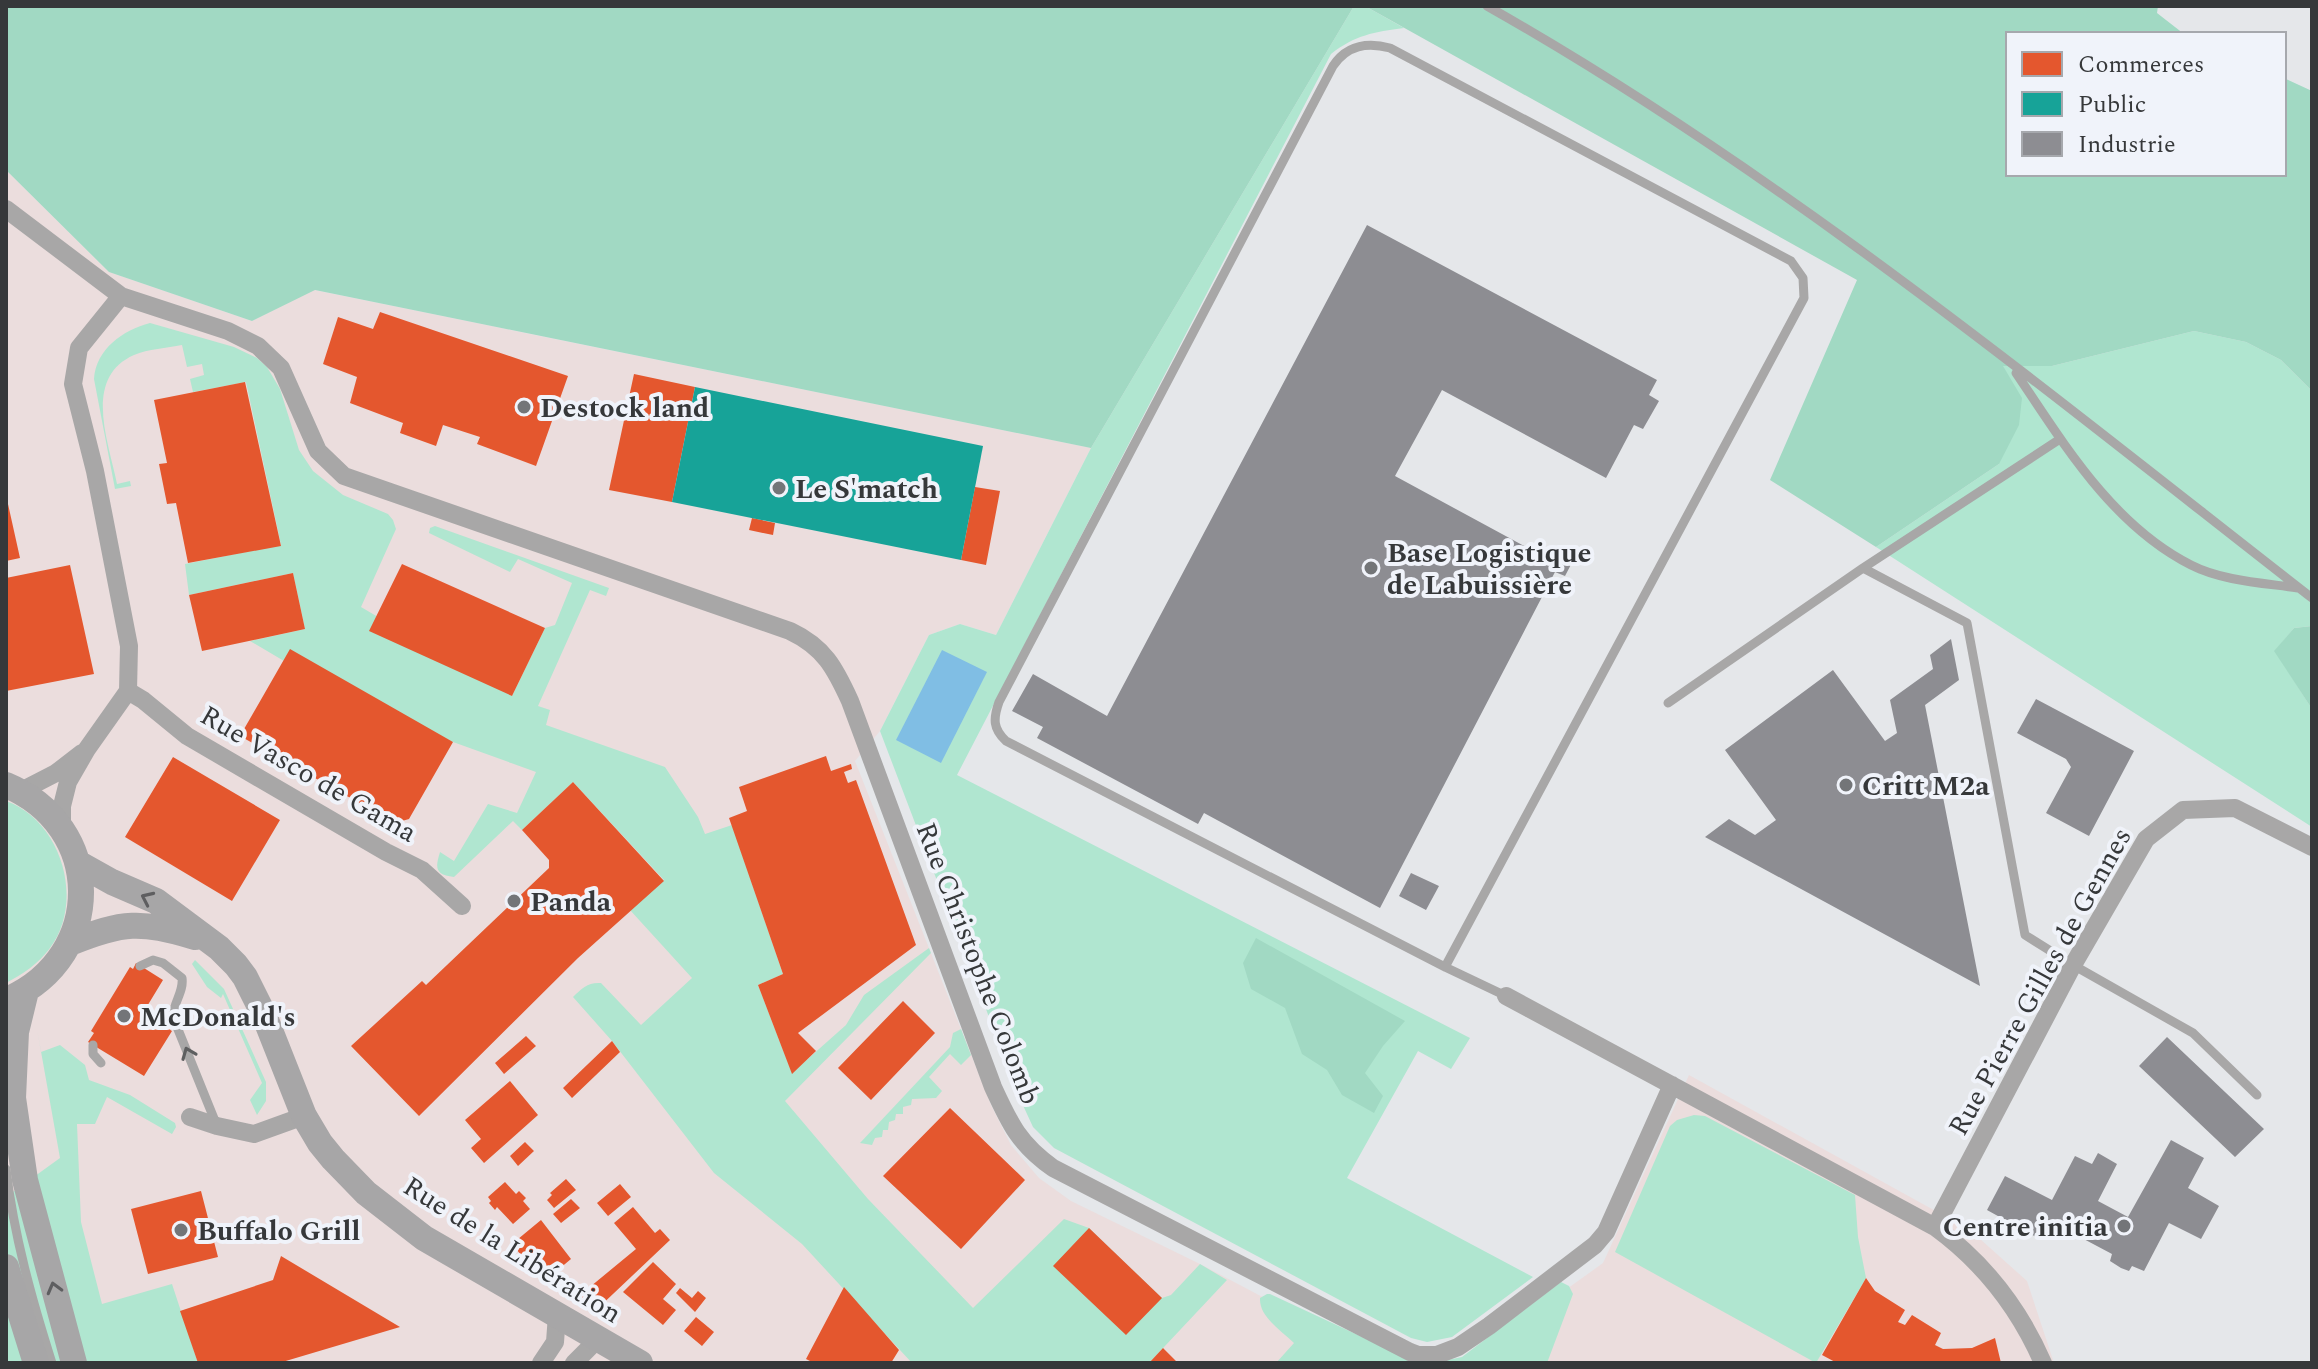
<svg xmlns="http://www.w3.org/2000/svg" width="2318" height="1369" viewBox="0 0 2318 1369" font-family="Spectral,serif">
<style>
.commercial{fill:#ebdddd}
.green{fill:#b0e6d0}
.forest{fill:#a1d9c3}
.water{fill:#80bee4}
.shops{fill:#e4572e}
.public{fill:#17a398}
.industry{fill:#8d8d92}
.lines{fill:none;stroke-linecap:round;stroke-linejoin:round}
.service{stroke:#a8a7a7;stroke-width:9}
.minor{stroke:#a8a7a7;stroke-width:18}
.secondary{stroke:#a7a6a7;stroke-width:26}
.oneway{stroke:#5e5e60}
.oneway2{stroke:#5e5f60}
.poi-dot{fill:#737578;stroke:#f0f3fa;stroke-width:3}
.labels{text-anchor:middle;stroke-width:8;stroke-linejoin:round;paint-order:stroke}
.poi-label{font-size:28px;font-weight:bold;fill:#36383a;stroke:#f0f3fa;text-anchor:start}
.street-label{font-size:28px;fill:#36383a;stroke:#f0f3fa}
</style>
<rect width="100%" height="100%" fill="#e5e7ea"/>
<path class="commercial" d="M 6,170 L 109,272 L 252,321 L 314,290 L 1091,448 L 996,635 L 960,624 L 929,635 L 880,731 L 855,761 L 991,1105 L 1011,1145 L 1039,1178 L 1071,1201 L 1200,1264 L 1388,1363 L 6,1363 Z
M 1689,1075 L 1970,1230 L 2027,1281 L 2054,1363 L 1464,1363 L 1603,1263 Z"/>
<path class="green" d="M 1354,6 L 1365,6 L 1404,28 C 1374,32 1355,35 1331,54 L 957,775 L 1470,1038 L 1451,1069 L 1418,1051 L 1347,1178 L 1533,1277 L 1452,1337 L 1427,1342 L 1411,1338 L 1054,1148 L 1033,1127 L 1021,1101 L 880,731 L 929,635 L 960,624 L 996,635 L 1091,448 Z
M 150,323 L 234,347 L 257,358 L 267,367 L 280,389 L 299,450 L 313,471 L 343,495 L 388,514 L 393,520 L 396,529 L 361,607 L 512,696 L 545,628 L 555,625 L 572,583 L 518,559 L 510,572 L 429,533 L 430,528 L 435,526 L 609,588 L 606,596 L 590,590 L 538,706 L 550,710 L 546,725 L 665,767 L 698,817 L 705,834 L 732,825 L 783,974 L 758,985 L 792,1073 L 846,1025 L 864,995 L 929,948 L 931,953 L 785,1101 L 868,1199 L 973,1308 L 1064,1219 L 1089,1228 L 1162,1298 L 1171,1295 L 1200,1264 L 1227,1280 L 1149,1363 L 912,1363 L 802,1244 L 714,1173 L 612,1041 L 573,997 C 582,988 588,982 601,983 L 641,1025 L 692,978 L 630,910 L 664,880 L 573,782 L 522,830 L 513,821 L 454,877 C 435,875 435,868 440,852 L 454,861 L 488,804 L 517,813 L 536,772 L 453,742 L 284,661 L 250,641 L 305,629 L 293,573 L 189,595 L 185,564 L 281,545 L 246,382 L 193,392 L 190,379 L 204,375 L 202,364 L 187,367 L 182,345 C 167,348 148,349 134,355 C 82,378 109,443 117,484 L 130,481 L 131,486 L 115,489 L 94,379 C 96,349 123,330 150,323 Z
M 2194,331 L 2246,342 L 2281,360 L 2312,391 L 2312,626 L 2294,628 L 2275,651 L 2312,709 L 2312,827 L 1876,547 L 1999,464 L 2002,366 L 2052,366 Z
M 6,801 C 62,821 85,901 50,948 C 38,964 23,974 6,983 Z
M 195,960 L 224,989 L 266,1082 L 266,1101 L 257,1115 L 250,1100 L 262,1083 L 223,994 L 221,998 L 207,987 L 192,964 Z
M 37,1029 L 41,1052 L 60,1045 L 85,1065 L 89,1080 L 130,1095 L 175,1123 L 176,1127 L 172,1134 L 107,1097 L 95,1124 L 77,1124 L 81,1222 L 102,1304 L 172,1284 L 198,1363 L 6,1363 L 6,1197 L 60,1158 Z
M 961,1029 L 971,1055 L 961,1065 L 950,1054 L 929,1077 L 942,1091 L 936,1098 L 912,1099 L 911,1105 L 903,1107 L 903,1114 L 896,1114 L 895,1120 L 889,1122 L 888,1130 L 883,1130 L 882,1137 L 875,1138 L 872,1145 L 860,1143 L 950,1047 L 953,1033 Z
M 1694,1115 L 1705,1116 L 1855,1195 L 1858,1237 L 1866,1278 L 1816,1363 L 1615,1252 L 1670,1126 L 1677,1120 Z
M 1561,1282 L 1569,1286 L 1573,1294 L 1547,1363 L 1433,1363 L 1462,1357 Z
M 1267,1294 L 1270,1294 L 1418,1363 L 1276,1363 L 1294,1343 C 1281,1330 1259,1317 1260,1298 Z"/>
<path class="forest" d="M 6,6 L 1354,6 L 1091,448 L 315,290 L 252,321 L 109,272 L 6,170 Z
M 1365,6 L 2158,6 L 2157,13 L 2184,34 L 2008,34 L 2008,174 L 2284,174 L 2284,78 L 2312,91 L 2312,391 L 2281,360 L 2246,342 L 2194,331 L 2052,366 L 2003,366 L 2022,398 L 2019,425 L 1999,464 L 1876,547 L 1770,480 L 1857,280 Z
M 2312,626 L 2312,709 L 2274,651 L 2294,628 Z
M 1256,938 L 1405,1021 L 1383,1046 L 1365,1073 L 1383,1096 L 1374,1113 L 1342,1095 L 1327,1070 L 1302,1054 L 1285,1008 L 1251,989 L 1243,963 Z"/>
<path class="water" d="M 942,650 L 987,672 L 941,763 L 896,740 Z"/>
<path class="shops" d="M 380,312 L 568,376 L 536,466 L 477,444 L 480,437 L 443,425 L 436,446 L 400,433 L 403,423 L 350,403 L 357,377 L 323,364 L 338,317 L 373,329 Z
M 634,374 L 695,387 L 672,502 L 609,490 Z
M 245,382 L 281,546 L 188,563 L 176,503 L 167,504 L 159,464 L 167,463 L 154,400 Z
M 975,487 L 1000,491 L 986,565 L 961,560 Z
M 6,495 L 20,558 L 6,561 Z
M 752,518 L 775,523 L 773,535 L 749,530 Z
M 402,564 L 545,628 L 512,696 L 369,631 Z
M 70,565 L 94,674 L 6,691 L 6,578 Z
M 293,573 L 305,629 L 202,651 L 189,595 Z
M 290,649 L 453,742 L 409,819 L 395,823 L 240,736 Z
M 826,756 L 831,771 L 851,764 L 852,769 L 844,772 L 848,783 L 856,780 L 916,945 L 798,1033 L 816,1051 L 792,1074 L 758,985 L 783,974 L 729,818 L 747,811 L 739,787 Z
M 173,757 L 280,820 L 232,901 L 125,837 Z
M 573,782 L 664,881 L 578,958 L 419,1116 L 351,1046 L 422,981 L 426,985 L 549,868 L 549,860 L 522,830 Z
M 136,963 L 163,980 L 143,1013 L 172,1031 L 144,1076 L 88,1042 L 94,1033 L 91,1031 L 130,967 L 133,969 Z
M 903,1001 L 935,1033 L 871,1100 L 838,1068 Z
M 526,1036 L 536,1046 L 504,1074 L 495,1063 Z
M 612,1041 L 620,1052 L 572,1098 L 563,1088 Z
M 510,1081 L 538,1115 L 484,1163 L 471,1148 L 481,1139 L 465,1120 Z
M 950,1108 L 1025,1180 L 961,1249 L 883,1176 Z
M 525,1142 L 534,1151 L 518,1166 L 510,1156 Z
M 566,1179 L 576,1190 L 554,1208 L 547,1200 L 552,1195 L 550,1193 Z
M 505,1182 L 516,1194 L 519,1191 L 526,1198 L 523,1201 L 530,1209 L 513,1224 L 497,1207 L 495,1210 L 489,1203 L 491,1201 L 488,1197 Z
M 620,1184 L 631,1197 L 608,1216 L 597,1203 Z
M 201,1191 L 218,1257 L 148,1274 L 131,1209 Z
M 571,1199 L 580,1208 L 561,1223 L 553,1214 Z
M 633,1207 L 655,1233 L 660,1229 L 670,1240 L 594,1312 L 579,1296 L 636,1249 L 614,1223 Z
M 541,1220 L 571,1259 L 559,1269 L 557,1265 L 540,1278 L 512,1244 Z
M 1089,1228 L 1162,1298 L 1126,1335 L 1053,1266 Z
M 281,1256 L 400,1327 L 279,1363 L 198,1363 L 180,1311 L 273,1280 Z
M 653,1262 L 676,1284 L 663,1299 L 676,1310 L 663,1325 L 623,1292 Z
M 1866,1278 L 1875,1291 L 1905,1310 L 1898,1322 L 1905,1325 L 1912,1315 L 1941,1333 L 1935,1345 L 1943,1349 L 1972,1348 L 1995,1338 L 2001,1363 L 1837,1363 L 1822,1355 Z
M 844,1287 L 899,1350 L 891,1363 L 814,1363 L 806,1359 Z
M 680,1288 L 692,1298 L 698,1291 L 706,1298 L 695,1312 L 676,1293 Z
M 696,1317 L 714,1332 L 702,1346 L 684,1331 Z
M 1163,1348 L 1178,1363 L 1149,1363 Z"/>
<path class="public" d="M 695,387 L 983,446 L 961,560 L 672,502 Z"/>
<path class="industry" d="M 1367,225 L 1657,380 L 1649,395 L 1659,401 L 1643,429 L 1634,425 L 1606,478 L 1442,390 L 1395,476 L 1559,565 L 1567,550 L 1576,555 L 1565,576 L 1555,572 L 1380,908 L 1204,813 L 1198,824 L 1037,738 L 1043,727 L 1012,711 L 1033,674 L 1107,716 Z
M 1951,639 L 1959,680 L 1925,705 L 1980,986 L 1705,837 L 1729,819 L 1755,835 L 1776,820 L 1725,750 L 1833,670 L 1885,741 L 1897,733 L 1890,700 L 1933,669 L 1930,655 Z
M 2036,699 L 2134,751 L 2089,836 L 2046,813 L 2071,767 L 2066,759 L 2017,733 Z
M 1411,873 L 1439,886 L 1426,910 L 1399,896 Z
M 2167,1037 L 2264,1129 L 2235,1157 L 2139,1066 Z
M 2171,1140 L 2204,1158 L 2188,1188 L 2219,1206 L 2201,1239 L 2169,1223 L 2144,1271 L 2132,1266 L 2129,1271 L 2121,1268 L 2110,1261 L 2112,1254 L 2046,1219 L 2036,1237 L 1987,1210 L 2005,1176 L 2052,1200 L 2075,1156 L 2092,1164 L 2098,1153 L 2117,1164 L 2098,1201 L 2128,1217 Z"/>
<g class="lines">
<path class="service" d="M 1487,6 C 1782,173 2045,390 2312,598
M 2016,373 C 2064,444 2112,525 2191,565 C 2222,581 2264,583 2298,588
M 1863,568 L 2060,439
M 1668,703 L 1863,568 L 1967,623 L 2025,935 L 2073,965 L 2193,1033 L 2257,1095
M 140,966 L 153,960 L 163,963 L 182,978 C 184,992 173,1003 173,1017 L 217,1126
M 1445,967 L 1804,298 L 1803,278 L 1791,261 L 1390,48 C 1367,42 1347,45 1333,66 L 999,702 C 993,719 993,729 1006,741 L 1445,967 L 1506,996
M 93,1045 L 93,1054 L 101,1063
M 6,1169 C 14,1236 32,1300 52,1363"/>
<path class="minor" d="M 6,209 L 121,296 L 228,331 L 258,346 L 281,368 L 318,451 L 344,476 L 790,631 C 824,647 835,668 850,701 L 993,1087 C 1010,1124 1019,1144 1053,1168 L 1410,1352 L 1418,1355 L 1437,1355 L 1458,1347 L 1489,1326 L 1595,1245 L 1606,1232 L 1672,1085
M 128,691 L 143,700 L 187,736 L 386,852 L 422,870 L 462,906
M 21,791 L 56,773 L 82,753
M 62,828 L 62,806 L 68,782 L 87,749 L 128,691 L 129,646 L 95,471 L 73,384 L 79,348 L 121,296
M 1506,996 L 1935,1227 C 1983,1262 2019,1308 2043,1363
M 190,1117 L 217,1126 L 254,1134 L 304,1116
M 1935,1227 L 2073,965 L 2146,839 L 2183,810 L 2235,808 L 2312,847
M 541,1363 L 555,1342 L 557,1315
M 574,1363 L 597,1340"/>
<path class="secondary" d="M 6,785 C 105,826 106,955 9,999
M 78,863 L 112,882 L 156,901 L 219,948 L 236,965 L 245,977 L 264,1015 L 304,1116 L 320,1143 L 333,1159 L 366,1193 L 424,1238 L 640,1363
M 70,943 C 124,921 140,921 195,937
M 26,991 L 16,1032 L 13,1098 L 25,1180 L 74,1363
M 6,1267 L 36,1363"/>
</g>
<defs><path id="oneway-chevron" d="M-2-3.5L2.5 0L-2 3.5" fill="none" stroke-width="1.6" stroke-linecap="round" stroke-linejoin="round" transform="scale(2)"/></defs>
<g class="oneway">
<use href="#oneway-chevron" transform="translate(147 898) rotate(-155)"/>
<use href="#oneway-chevron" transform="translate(54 1288) rotate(-105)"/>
</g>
<use class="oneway2" href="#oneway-chevron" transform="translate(188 1053) rotate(-112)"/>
<g class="poi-dot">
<circle cx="524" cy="407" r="8"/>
<circle cx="779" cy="488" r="8"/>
<circle cx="1371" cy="568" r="8"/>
<circle cx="1846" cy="785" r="8"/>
<circle cx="514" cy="901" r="8"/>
<circle cx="124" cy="1016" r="8"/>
<circle cx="2124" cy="1226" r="8"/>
<circle cx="181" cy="1230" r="8"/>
</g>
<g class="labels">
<g class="poi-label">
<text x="540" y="417">Destock land</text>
<text x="795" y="498">Le S'match</text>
<text x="1387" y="562">Base Logistique<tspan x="1387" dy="32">de Labuissière</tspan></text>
<text x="1862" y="795">Critt M2a</text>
<text x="530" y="911">Panda</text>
<text x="140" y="1026">McDonald's</text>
<text x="2108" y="1236" text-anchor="end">Centre initia</text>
<text x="197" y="1240">Buffalo Grill</text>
</g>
<g class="street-label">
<text transform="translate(309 773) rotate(30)" y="10">Rue Vasco de Gama</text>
<text transform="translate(979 963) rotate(69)" y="10">Rue Christophe Colomb</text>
<text transform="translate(2039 981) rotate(-61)" y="10">Rue Pierre Gilles de Gennes</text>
<text transform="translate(513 1249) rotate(32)" y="10">Rue de la Libération</text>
</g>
</g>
<rect width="2318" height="1369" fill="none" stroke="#36383a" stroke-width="16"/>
<rect x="2006" y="32" width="280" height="144" fill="#f0f3fa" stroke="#a6a8ad" stroke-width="2"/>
<rect x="2022" y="52" width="40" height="24" fill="#e4572e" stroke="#a6a8ad" stroke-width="2"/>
<text x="2078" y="72" font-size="24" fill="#36383a">Commerces</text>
<rect x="2022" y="92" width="40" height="24" fill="#17a398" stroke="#a6a8ad" stroke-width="2"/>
<text x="2078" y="112" font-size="24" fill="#36383a">Public</text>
<rect x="2022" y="132" width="40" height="24" fill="#8d8d92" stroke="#a6a8ad" stroke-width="2"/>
<text x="2078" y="152" font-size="24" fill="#36383a">Industrie</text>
</svg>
